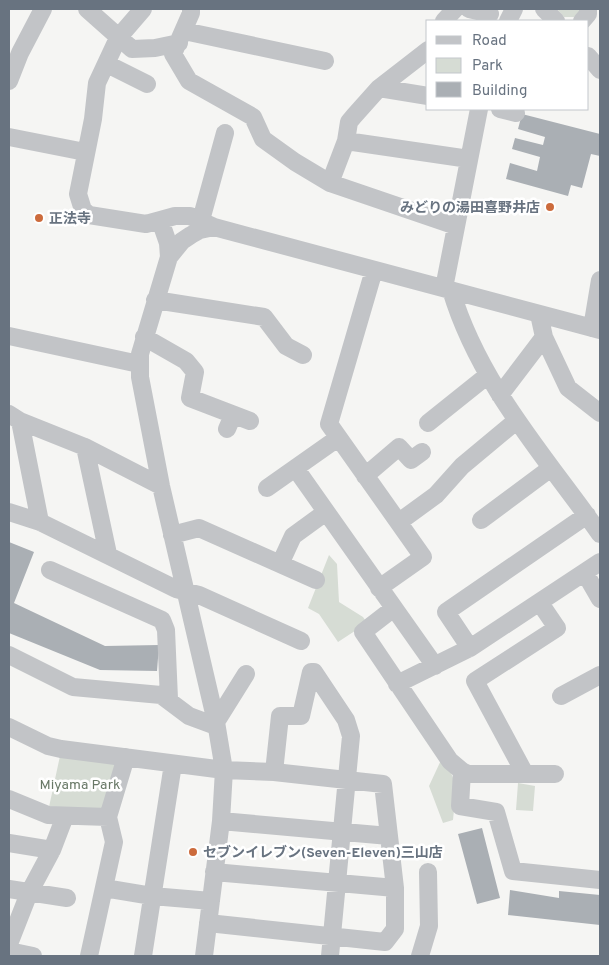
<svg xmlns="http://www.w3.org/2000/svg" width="609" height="965" viewBox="0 0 609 965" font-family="Overpass,'Noto Sans JP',sans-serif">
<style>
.green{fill:#d6dcd4}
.building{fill:#aaafb4}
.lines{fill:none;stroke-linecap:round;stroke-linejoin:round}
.minor{stroke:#c2c4c7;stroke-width:18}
.poi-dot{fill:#cc6b3c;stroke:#fff;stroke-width:2}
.labels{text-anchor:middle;stroke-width:5;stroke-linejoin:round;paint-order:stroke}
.poi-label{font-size:14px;font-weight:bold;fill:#687380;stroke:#fff;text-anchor:start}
.park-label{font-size:14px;fill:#687866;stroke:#fff}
</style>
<rect width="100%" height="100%" fill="#f5f5f3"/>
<path class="green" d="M 557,9 L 581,9 L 581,14 L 574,17 L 564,17 Z
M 329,555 L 337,564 L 339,602 L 363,617 L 367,623 L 338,642 L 319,614 L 308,608 Z
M 60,756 L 114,764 L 118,767 L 105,807 L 101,810 L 49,807 Z
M 442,758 C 460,784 456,791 453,820 L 443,823 L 429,786 Z
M 518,783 L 535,786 L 533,811 L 516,810 Z"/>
<path class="building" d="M 522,114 L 600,134 L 600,156 L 591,154 L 582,188 L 571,185 L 568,196 L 506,179 L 510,163 L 537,171 L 540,157 L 512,149 L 515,138 L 543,145 L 545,137 L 518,129 Z
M 9,542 L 34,552 L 14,603 L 105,646 L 159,645 L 157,671 L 100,670 L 9,633 Z
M 482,828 L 500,898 L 477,904 L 458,834 Z
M 510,890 L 559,898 L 559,891 L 600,895 L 600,925 L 508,915 Z"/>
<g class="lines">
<path class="minor" d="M 87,9 L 132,49 L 155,48 L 179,43
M 143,9 L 118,38 L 97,83 L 93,119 L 78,194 L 83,210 L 89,215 L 146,224 L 175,216 L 190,216 L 214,227
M 191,9 L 191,13 L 173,54 L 189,81 L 253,117 L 263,139 L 295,162 L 330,183 L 456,226
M 469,9 L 490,14
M 544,9 L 556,21
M 444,21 L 455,9
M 508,21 L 514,9
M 582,21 L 588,14 L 588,9
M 184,31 L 325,61
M 588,56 L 600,70
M 107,64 L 147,84
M 9,81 L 20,53 L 43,9
M 379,88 L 428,96
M 500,109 L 516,113
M 9,137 L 85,152
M 346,141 L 469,159
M 330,183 L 346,141 L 349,122 L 354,116 L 379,88 L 428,50
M 160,220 L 168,243 L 169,257
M 201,220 L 225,133
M 374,270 L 329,424 L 423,557 L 379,588
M 444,288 L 479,109
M 451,290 C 479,384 545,456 600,534
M 155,300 L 264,317 L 286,346 L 303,355
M 539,314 L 544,337 L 568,388 L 600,413
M 592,328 L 600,280
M 9,336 L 139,364
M 144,337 L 186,361 L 195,372 L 190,398 L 250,421
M 500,395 L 544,337
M 9,414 L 20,421 L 85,447 L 161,486
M 20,421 L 40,522
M 428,423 L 488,375
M 227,429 L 233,415
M 85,447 L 108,554
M 296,469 L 435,666
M 365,476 L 399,447 L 411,460 L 422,452
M 267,488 L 338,438
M 9,512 L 40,522 L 176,589 L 199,595 L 301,641
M 481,520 L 551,468
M 399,522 L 436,495 L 462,466 L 516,421
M 172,535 L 199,528 L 316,580
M 281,562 L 293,536 L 326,512
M 50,570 L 162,620 L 166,630 L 169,699
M 585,573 L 600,599
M 394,608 L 363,632 L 450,761 L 462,771 L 460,806 L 496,812 L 513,871 L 600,880
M 470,648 L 446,612 L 587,515
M 9,655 L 73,687 L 161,695 L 189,716 L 216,726
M 397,684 L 470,648 L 600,562
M 561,696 L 600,675
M 216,722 L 246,674
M 9,727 L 48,746 L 61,749 L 224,770 L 274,772 L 383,784 L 395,888 L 395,929 L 385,942 L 208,923
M 462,771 L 468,774 L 555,774
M 274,772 L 280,716 L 301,716 L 311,672 L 314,672 L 346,720 L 351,736 L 330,956
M 524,772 L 475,681 L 557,628 L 540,603
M 9,799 L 48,815 L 108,817
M 221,821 L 389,836
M 9,843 L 52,850
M 214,872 L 395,888
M 104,888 L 152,896 L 211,901
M 9,889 L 67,898
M 9,944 L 29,893 L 52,850 L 65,816
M 9,951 L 33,956
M 89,956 L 114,842 L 108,817 L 126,757
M 143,956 L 173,764
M 204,956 L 221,821 L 224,770 L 216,722 L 161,486 L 140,377 L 140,354 L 169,257 L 182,241 L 191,235 L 200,230 L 214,227 L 600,330
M 420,956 L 429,926 L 428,872"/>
</g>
<g class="poi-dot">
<circle cx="550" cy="207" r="5"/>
<circle cx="39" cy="218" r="5"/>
<circle cx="193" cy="852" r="5"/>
</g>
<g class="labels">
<g class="poi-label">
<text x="540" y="212" text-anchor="end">みどりの湯田喜野井店</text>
<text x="49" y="223">正法寺</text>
<text x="203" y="857">セブンイレブン(Seven-Eleven)三山店</text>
</g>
<g class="park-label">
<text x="80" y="789">Miyama Park</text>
</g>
</g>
<rect width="609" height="965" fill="none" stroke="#687380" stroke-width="20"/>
<rect x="426" y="20" width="162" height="90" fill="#ffffff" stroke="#c3c7cc"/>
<rect x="436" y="36" width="25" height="8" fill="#c2c4c7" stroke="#c3c7cc"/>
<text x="472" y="45" font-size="15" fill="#687380">Road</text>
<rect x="436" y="58" width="25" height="15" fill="#d6dcd4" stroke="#c3c7cc"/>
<text x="472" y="70" font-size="15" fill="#687380">Park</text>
<rect x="436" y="82" width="25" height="15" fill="#aaafb4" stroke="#c3c7cc"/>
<text x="472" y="95" font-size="15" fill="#687380">Building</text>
</svg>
